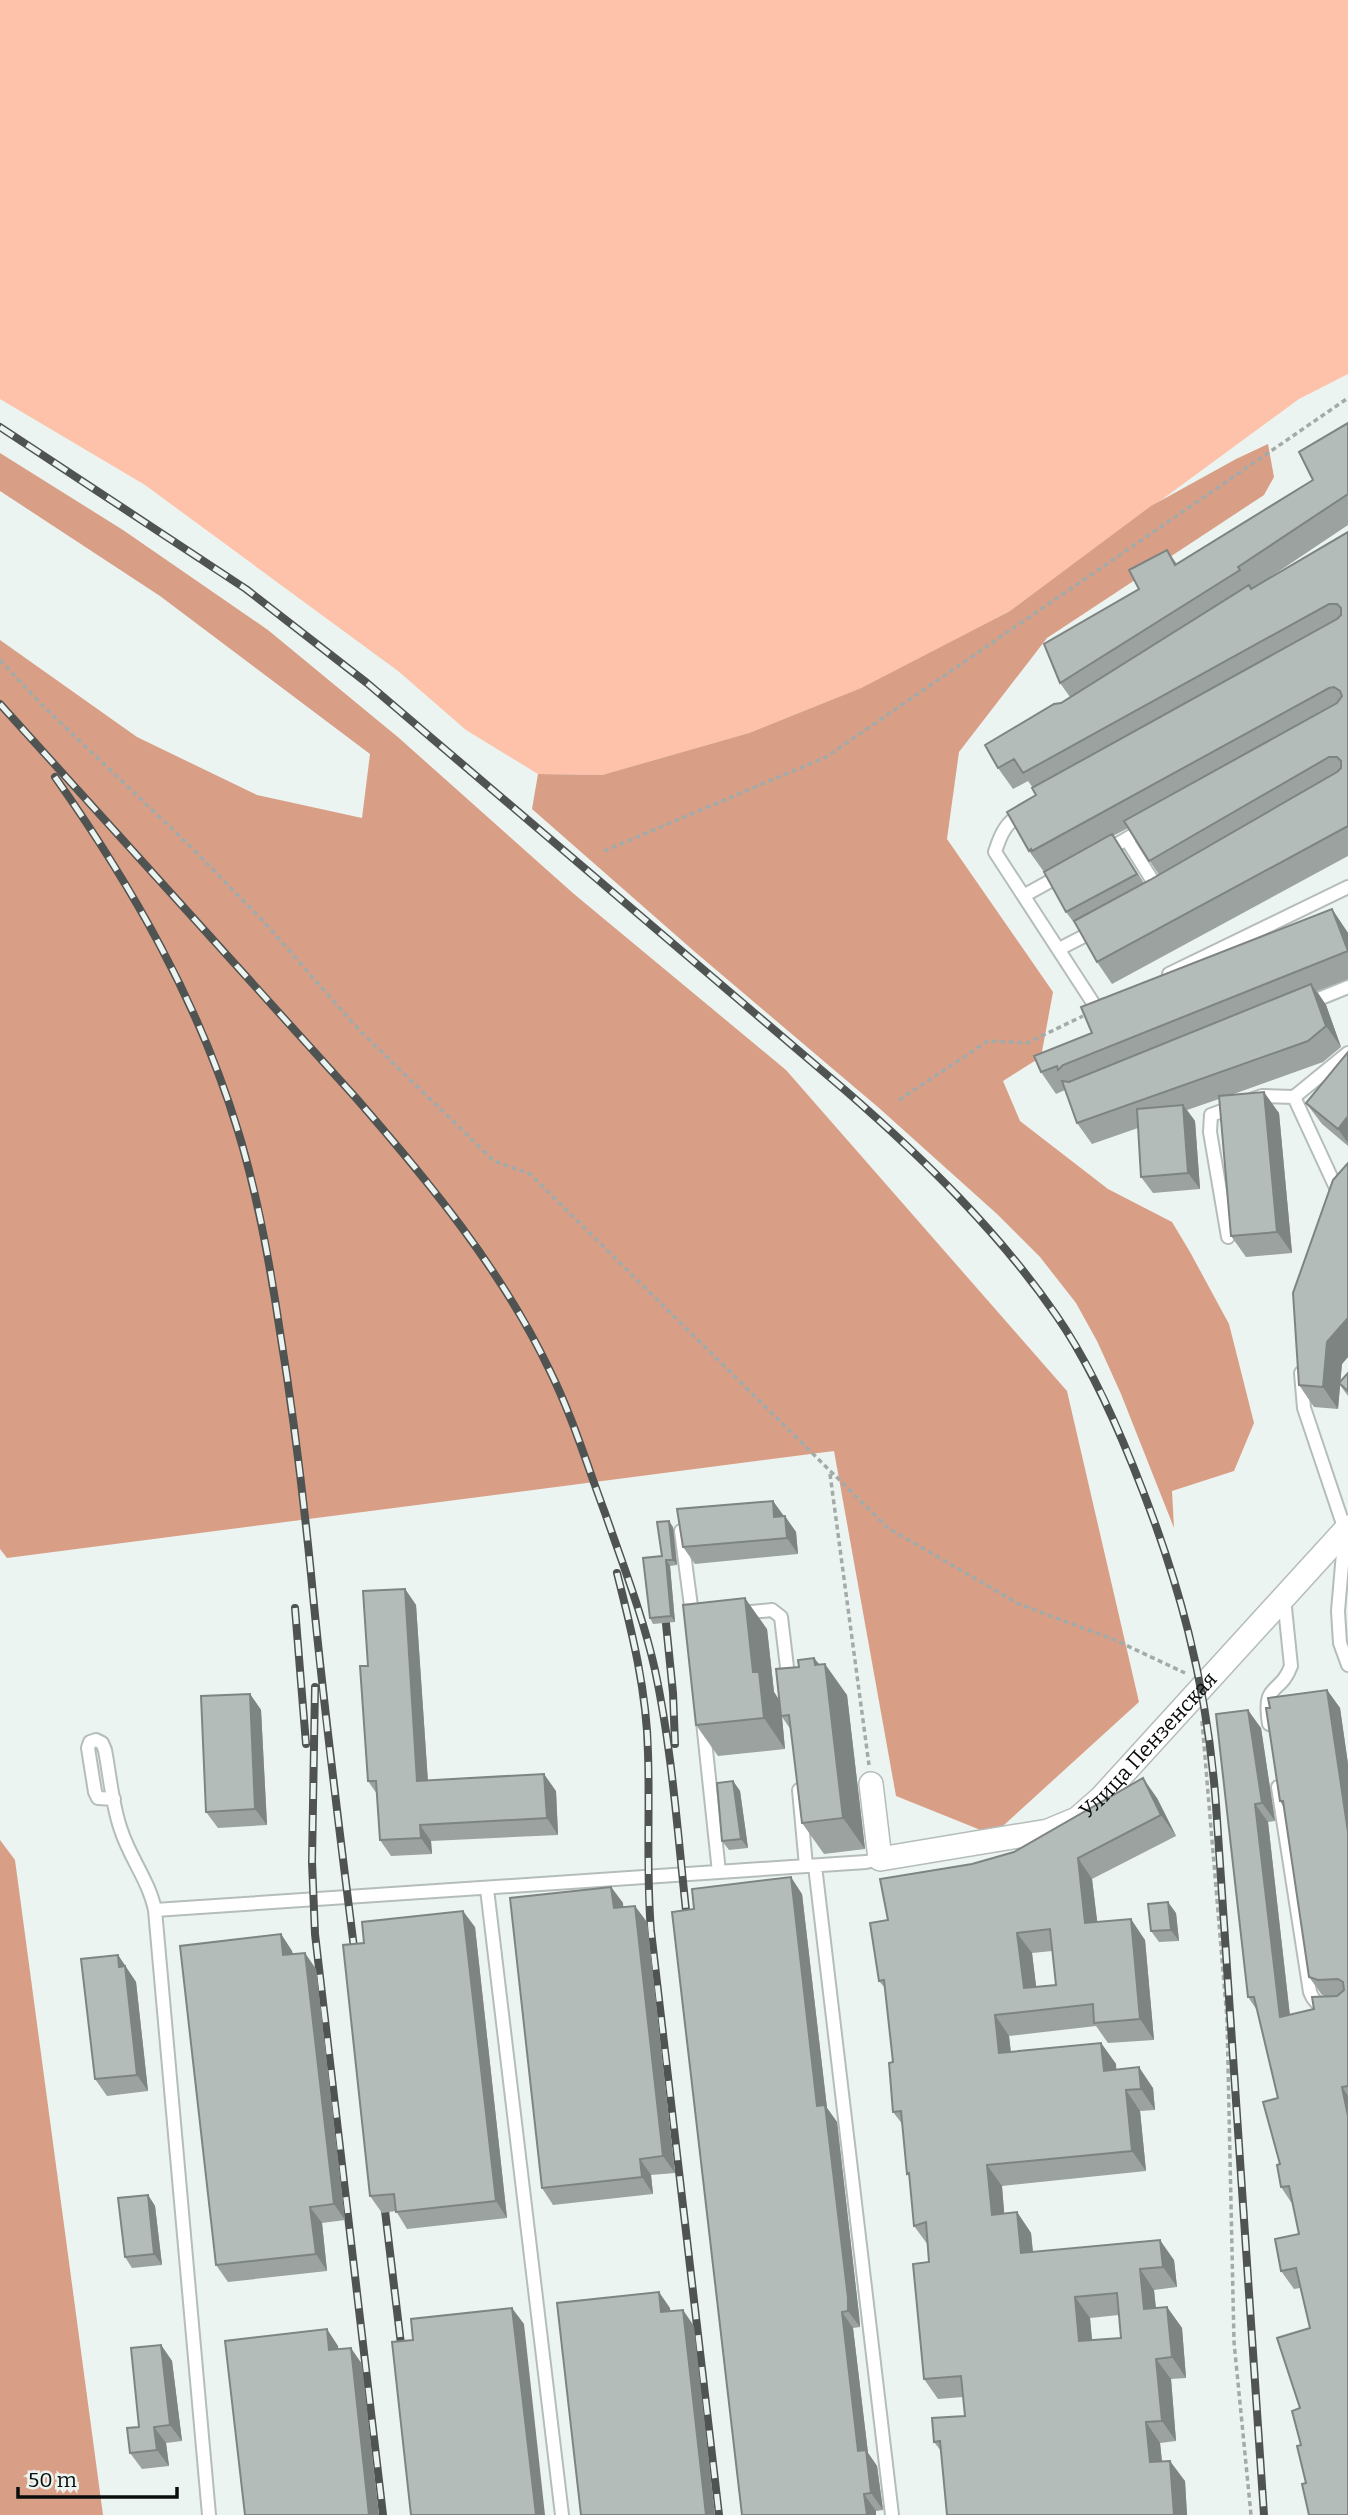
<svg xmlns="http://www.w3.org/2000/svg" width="1348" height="2515" viewBox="0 0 1348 2515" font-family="Bitter,serif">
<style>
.green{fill:#fdc2a9}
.forest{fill:#d99f86}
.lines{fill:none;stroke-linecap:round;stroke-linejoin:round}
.lane-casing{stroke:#b5bdba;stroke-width:16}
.street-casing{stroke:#b5bdba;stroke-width:26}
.path{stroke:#a4aaa8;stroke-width:3.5;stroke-dasharray:5 3.5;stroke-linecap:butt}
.lane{stroke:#fff;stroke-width:12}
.street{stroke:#fff;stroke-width:23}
.rail-casing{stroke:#4f5452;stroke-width:8}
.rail{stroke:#ecf4f1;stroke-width:5;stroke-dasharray:16;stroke-linecap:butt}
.wall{fill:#9ba29f;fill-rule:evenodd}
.shaded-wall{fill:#7e8482}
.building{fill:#b4bcb9;stroke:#7e8482;stroke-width:2;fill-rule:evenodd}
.labels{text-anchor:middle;stroke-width:6;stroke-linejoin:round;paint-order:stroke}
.street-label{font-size:21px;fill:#0a0d0c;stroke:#ecf4f1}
</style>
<rect width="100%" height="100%" fill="#ecf4f1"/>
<path class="green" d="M 0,0 L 1348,0 L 1348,374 L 1299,399 L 1010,611 L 861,688 L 749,733 L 602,775 L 538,774 L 466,730 L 398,671 L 145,485 L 0,399 Z"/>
<path class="forest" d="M 1268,444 L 1274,477 L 1264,495 L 1047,638 L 959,752 L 947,839 L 1053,992 L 1041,1057 L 1003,1081 L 1020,1121 L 1108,1189 L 1172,1222 L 1190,1252 L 1229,1324 L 1254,1423 L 1234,1471 L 1172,1491 L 1174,1528 L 1121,1394 L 1097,1341 L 1076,1303 L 1040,1257 L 997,1214 L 879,1108 L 695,952 L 532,809 L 538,774 L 602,775 L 749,733 L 861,688 L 1010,611 L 1151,506 L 1236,459 Z
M 0,453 L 123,530 L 268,630 L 399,738 L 574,894 L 786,1070 L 1067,1391 L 1139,1702 L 993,1835 L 896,1796 L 834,1451 L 7,1558 L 0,1549 L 0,640 L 137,737 L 257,795 L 362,818 L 370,754 L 160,596 L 0,491 Z
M 0,1840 L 15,1860 L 103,2515 L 0,2515 Z"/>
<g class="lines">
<g class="lane-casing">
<path id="lane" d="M 1024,812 C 1006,822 1001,833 995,852 L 1097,1009 L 1105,1005
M 1127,840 L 1159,891
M 1106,851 L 1145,828
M 1025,895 L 1063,874
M 1059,949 L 1096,930
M 1169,974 L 1348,887
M 1306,1004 L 1348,987
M 1294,1097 L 1337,1190
M 1253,1099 L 1262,1096 L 1294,1097 L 1348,1053
M 1228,1237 L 1210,1132 L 1211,1115 L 1236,1106
M 1301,1373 L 1304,1408 L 1345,1530 L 1338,1611 L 1340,1643 L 1348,1665
M 681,1531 L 693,1621
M 741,1613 L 772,1610 L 781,1617 L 789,1684
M 703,1722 L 719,1872
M 1269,1724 C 1262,1681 1280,1696 1291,1666 L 1284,1598
M 1278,1787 L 1310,1992 C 1317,2011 1331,2007 1348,2005
M 799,1790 L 806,1866
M 114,1799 L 98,1798 L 95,1792 L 88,1748 L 90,1742 L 96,1740 L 102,1743 L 105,1750 C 110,1776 112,1805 121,1830 C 130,1858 149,1881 155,1910 L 209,2515
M 815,1866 L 892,2515
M 487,1889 L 562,2515
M 155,1910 L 866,1862 L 880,1859"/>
</g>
<g class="street-casing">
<g id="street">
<path id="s1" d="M 871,1784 L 880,1859 L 1048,1831 L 1077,1819 L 1101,1798 L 1348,1527"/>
</g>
</g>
<path class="path" d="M 0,660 L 43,706 L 190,846 L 263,921 L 361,1032 L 494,1161 L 530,1174 L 888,1528 L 1019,1604 L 1115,1640 L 1185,1673
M 604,851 L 826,757 L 1348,398
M 899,1100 L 988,1041 L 1027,1043 L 1083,1016
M 830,1474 L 869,1765
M 1202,1721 L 1227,2019 L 1234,2342 L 1251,2515"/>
<use href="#lane" class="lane"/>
<use href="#street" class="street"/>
<g class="rail-casing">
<path id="rail" d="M 0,427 L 246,589 L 367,683 L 846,1091 C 923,1158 998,1231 1056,1315 C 1088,1361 1112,1414 1133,1466 C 1179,1579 1207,1683 1216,1805 L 1264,2515
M 0,704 L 356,1098 C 429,1182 501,1269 549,1369 C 572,1415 587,1465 605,1513 C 623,1565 643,1616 655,1670 C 673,1754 678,1842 688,1928
M 55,777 C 132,886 199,1003 238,1131 C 258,1196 270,1264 280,1332 C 293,1412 303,1493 311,1574 C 323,1704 340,1834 356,1964
M 617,1573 C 632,1632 647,1692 648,1753 C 650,1812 646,1871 651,1931 L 719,2515
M 664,1604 L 673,1693 L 675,1744
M 295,1608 L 306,1744
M 315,1687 L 312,1862 L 315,1934 L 383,2515
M 383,2194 L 403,2361"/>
</g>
<use href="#rail" class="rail"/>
</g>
<path class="wall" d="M 1348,423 L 1348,525 L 1266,580 L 1348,532 L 1348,856 L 1112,984 L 1097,962 L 1078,928 L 1066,912 L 1044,872 L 1029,851 L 1036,795 L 1033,788 L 1028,781 L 1013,789 L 998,768 L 1061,703 L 1070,697 L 1060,683 L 1139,589 L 1167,550 L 1177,564 L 1313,480 ZM 1128,828 L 1159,875 L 1144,884 L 1113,836 Z
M 1332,909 L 1348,933 L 1348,979 L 1317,991 L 1326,1005 L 1341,1047 L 1323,1062 L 1231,1095 L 1279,1113 L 1292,1253 L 1246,1257 L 1231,1236 L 1219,1099 L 1187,1110 L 1195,1121 L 1200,1189 L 1153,1193 L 1141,1177 L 1138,1128 L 1092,1144 L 1077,1123 L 1065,1090 L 1056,1094 L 1041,1072 L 1092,1033 Z
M 1348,1052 L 1348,1146 L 1322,1124 L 1306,1103 Z
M 1348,1163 L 1348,1357 L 1342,1364 L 1340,1381 L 1348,1391 L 1348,1396 L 1340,1385 L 1338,1409 L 1314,1407 L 1299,1385 Z
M 773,1501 L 796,1532 L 798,1554 L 695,1564 L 683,1547 Z
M 673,1527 L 677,1565 L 670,1566 L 675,1622 L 653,1624 L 650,1618 L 662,1556 Z
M 405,1589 L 416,1605 L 428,1781 L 556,1791 L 558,1835 L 431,1841 L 432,1854 L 391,1856 L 380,1840 L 377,1794 L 368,1781 L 368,1666 Z
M 767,1629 L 774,1692 L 780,1701 L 799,1667 L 814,1658 L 847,1695 L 865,1849 L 824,1854 L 802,1823 L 791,1730 L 782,1717 L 785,1749 L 718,1756 L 696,1725 Z
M 1327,1690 L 1340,1708 L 1348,1764 L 1348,2515 L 1306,2483 L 1301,2445 L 1300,2408 L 1310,2328 L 1300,2288 L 1294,2289 L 1281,2271 L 1299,2234 L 1293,2205 L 1281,2187 L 1278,2098 L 1257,2010 L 1248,1997 L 1216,1714 L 1261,1728 L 1275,1821 L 1268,1822 L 1290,2015 L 1314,2009 L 1325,1996 L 1322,1995 L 1309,1977 L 1284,1808 L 1280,1801 L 1270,1708 Z
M 250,1694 L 261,1710 L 267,1825 L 218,1828 L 206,1812 Z
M 733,1781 L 740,1791 L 748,1848 L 729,1850 L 722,1841 Z
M 1157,1798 L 1176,1836 L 1092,1879 L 1097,1922 L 1145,1940 L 1154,2040 L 1108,2043 L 1096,2026 L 1009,2036 L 1011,2052 L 1101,2043 L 1116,2064 L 1116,2069 L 1153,2088 L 1155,2110 L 1140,2111 L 1146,2171 L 1002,2186 L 1004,2213 L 1017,2212 L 1031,2233 L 1033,2252 L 1174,2260 L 1177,2287 L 1154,2290 L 1156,2308 L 1167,2307 L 1182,2328 L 1186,2378 L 1171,2379 L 1176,2441 L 1160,2443 L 1162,2461 L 1185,2481 L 1187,2515 L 947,2515 L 941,2451 L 934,2442 L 965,2416 L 963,2397 L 938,2399 L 924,2379 L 929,2262 L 928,2245 L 914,2226 L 910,2177 L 907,2174 L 903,2125 L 893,2112 L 893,2062 L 885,1988 L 879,1981 L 888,1920 L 972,1864 L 1014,1852 ZM 1052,1951 L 1056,1985 L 1036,1987 L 1032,1953 ZM 1119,2315 L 1121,2338 L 1092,2340 L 1090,2318 Z
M 611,1887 L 623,1903 L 623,1907 L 647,1922 L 675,2173 L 651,2175 L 653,2194 L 553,2205 L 542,2188 Z
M 802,1894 L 827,2108 L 837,2122 L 859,2315 L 860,2327 L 853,2328 L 868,2453 L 877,2466 L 883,2510 L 876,2511 L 876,2515 L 742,2515 L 694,1909 Z
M 1176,1913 L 1179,1941 L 1159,1942 L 1151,1931 Z
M 475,1927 L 507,2218 L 407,2229 L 396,2211 L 382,2213 L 370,2196 Z
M 281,1934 L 292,1951 L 293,1954 L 316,1969 L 345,2220 L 322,2223 L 327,2271 L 228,2282 L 216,2265 Z
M 118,1955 L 136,1982 L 148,2091 L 107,2096 L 95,2079 Z
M 148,2195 L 155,2206 L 162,2265 L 132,2268 L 125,2257 Z
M 161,2345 L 172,2361 L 182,2441 L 166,2443 L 169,2466 L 142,2469 L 130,2453 L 139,2427 Z"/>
<path class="shaded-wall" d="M 1112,834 L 1123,851 L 1149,891 L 1137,874 Z
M 1332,909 L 1348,933 L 1348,950 Z
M 1311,984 L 1326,1005 L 1341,1047 L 1326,1026 Z
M 1264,1092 L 1279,1113 L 1292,1253 L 1277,1232 Z
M 1183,1105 L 1195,1121 L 1200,1189 L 1188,1173 Z
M 1348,1116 L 1348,1143 L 1338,1129 Z
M 1348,1318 L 1348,1357 L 1342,1364 L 1338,1409 L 1323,1387 L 1327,1342 Z
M 773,1501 L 784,1517 L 774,1517 Z
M 785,1516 L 796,1532 L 798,1554 L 787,1538 Z
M 669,1521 L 673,1527 L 677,1565 L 673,1560 Z
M 666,1560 L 670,1566 L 675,1622 L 671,1616 Z
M 405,1589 L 416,1605 L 429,1798 L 417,1781 Z
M 745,1598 L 767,1629 L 774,1692 L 781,1703 L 781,1716 L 782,1717 L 785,1749 L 764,1718 L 753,1672 Z
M 814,1658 L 826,1675 L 825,1664 L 847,1695 L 865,1849 L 843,1818 Z
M 1327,1690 L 1340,1708 L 1348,1764 L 1348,1832 Z
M 250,1694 L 261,1710 L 267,1825 L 255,1809 Z
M 1248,1710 L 1261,1728 L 1275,1821 L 1262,1803 Z
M 544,1774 L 556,1791 L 558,1835 L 547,1818 Z
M 1143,1778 L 1157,1798 L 1176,1836 L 1161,1815 Z
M 733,1781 L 740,1791 L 748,1848 L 741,1839 Z
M 1255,1804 L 1268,1822 L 1292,2035 L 1280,2017 Z
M 420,1825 L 431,1841 L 432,1854 L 421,1838 Z
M 1078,1858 L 1092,1879 L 1100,1944 L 1085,1923 Z
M 791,1877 L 802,1894 L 827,2108 L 837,2122 L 859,2315 L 860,2327 L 848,2311 L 817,2106 Z
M 611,1887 L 623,1903 L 625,1924 L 614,1908 Z
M 1168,1902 L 1176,1913 L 1179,1941 L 1171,1930 Z
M 635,1906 L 647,1922 L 675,2173 L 663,2156 Z
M 463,1911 L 475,1927 L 507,2218 L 496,2201 Z
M 1131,1919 L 1145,1940 L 1154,2040 L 1140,2019 Z
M 1017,1933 L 1032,1953 L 1039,2009 L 1024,1988 Z
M 281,1934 L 292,1951 L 295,1972 L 283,1955 Z
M 305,1953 L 316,1969 L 345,2220 L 334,2204 Z
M 118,1955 L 136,1982 L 148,2091 L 137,2075 Z
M 995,2015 L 1009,2036 L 1013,2073 L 999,2053 Z
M 1101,2043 L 1116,2064 L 1118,2091 L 1104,2071 Z
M 1139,2067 L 1153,2088 L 1155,2110 L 1141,2089 Z
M 1342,2087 L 1348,2096 L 1348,2116 Z
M 1126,2090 L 1140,2111 L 1146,2171 L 1132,2151 Z
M 640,2159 L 651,2175 L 653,2194 L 642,2177 Z
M 987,2165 L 1002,2186 L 1006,2235 L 992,2215 Z
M 148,2195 L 155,2206 L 162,2265 L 154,2254 Z
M 310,2207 L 322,2223 L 327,2271 L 316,2254 Z
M 1017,2212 L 1031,2233 L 1035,2274 L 1021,2253 Z
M 1160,2240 L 1174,2260 L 1177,2287 L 1163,2267 Z
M 1140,2269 L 1154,2290 L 1158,2330 L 1144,2309 Z
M 659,2292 L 670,2308 L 673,2329 L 661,2312 Z
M 1075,2297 L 1090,2318 L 1094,2362 L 1079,2341 Z
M 1167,2307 L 1182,2328 L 1186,2378 L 1172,2357 Z
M 512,2308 L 524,2324 L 545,2515 L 536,2515 Z
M 683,2310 L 694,2326 L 715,2515 L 706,2515 Z
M 842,2312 L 853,2328 L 868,2453 L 877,2466 L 883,2510 L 871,2493 L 858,2451 Z
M 327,2329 L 338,2346 L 341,2367 L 329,2350 Z
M 161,2345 L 172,2361 L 182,2441 L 170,2425 Z
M 351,2348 L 362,2364 L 379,2515 L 369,2515 Z
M 1156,2359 L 1171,2379 L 1176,2441 L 1162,2421 Z
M 1146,2422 L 1160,2443 L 1164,2483 L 1150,2462 Z
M 154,2427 L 166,2443 L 169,2466 L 157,2450 Z
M 1170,2461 L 1185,2481 L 1187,2515 L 1174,2515 Z
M 864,2494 L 876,2511 L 876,2515 L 867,2515 Z"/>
<path class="building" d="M 1348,423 L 1348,494 L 1238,567 L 1240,570 L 1060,683 L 1044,644 L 1139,589 L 1129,570 L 1167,550 L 1175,565 L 1313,480 L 1299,452 Z
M 1348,532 L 1348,826 L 1097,962 L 1074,921 L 1150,880 L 1337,772 L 1341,768 L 1341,761 L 1337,757 L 1329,757 L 1149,861 L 1124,821 L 1337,703 L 1342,696 L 1340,691 L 1334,687 L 1329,688 L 1032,851 L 1031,849 L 1029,851 L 1007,812 L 1036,795 L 1032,788 L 1337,619 L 1341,615 L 1341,608 L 1337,604 L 1329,604 L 1023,773 L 1014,759 L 998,768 L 985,745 L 1054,704 L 1061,703 L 1249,585 L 1251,589 Z
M 1112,834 L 1137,874 L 1066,912 L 1044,872 Z
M 1332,909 L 1348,951 L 1063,1065 L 1058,1070 L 1057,1066 L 1041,1072 L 1034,1056 L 1092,1033 L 1081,1007 Z
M 1311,984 L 1326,1026 L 1308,1041 L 1077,1123 L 1062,1081 L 1069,1082 Z
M 1348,1052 L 1348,1116 L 1338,1129 L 1306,1103 Z
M 1264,1092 L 1277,1232 L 1231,1236 L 1219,1096 Z
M 1183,1105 L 1188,1173 L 1141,1177 L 1137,1109 Z
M 1348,1163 L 1348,1318 L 1327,1342 L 1323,1387 L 1299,1385 L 1293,1293 L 1333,1180 Z
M 1348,1373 L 1348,1391 L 1339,1383 Z
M 773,1501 L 774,1517 L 785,1516 L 787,1538 L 683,1547 L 677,1509 Z
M 669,1521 L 673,1560 L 666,1560 L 671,1616 L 650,1618 L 643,1558 L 662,1556 L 657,1522 Z
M 405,1589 L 417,1781 L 544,1774 L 547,1818 L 420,1825 L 421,1838 L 380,1840 L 376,1781 L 368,1781 L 360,1666 L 368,1666 L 363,1591 Z
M 745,1598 L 753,1672 L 759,1672 L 764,1718 L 696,1725 L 683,1605 Z
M 814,1658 L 815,1665 L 825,1664 L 843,1818 L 802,1823 L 789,1715 L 781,1716 L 776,1669 L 799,1667 L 798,1660 Z
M 1327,1690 L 1348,1832 L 1348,2086 L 1342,2087 L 1348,2116 L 1348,2515 L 1309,2515 L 1302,2484 L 1306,2483 L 1297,2446 L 1301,2445 L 1292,2411 L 1300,2408 L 1277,2338 L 1310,2328 L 1296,2268 L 1281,2271 L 1275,2239 L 1299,2234 L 1289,2186 L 1281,2187 L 1277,2165 L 1280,2164 L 1263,2102 L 1278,2098 L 1254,1997 L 1248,1997 L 1216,1714 L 1248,1710 L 1262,1803 L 1255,1804 L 1280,2017 L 1314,2009 L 1312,1997 L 1337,1996 L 1344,1990 L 1343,1982 L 1338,1979 L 1318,1980 L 1309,1977 L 1283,1801 L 1280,1801 L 1266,1708 L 1270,1708 L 1268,1698 Z
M 250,1694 L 255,1809 L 206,1812 L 201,1696 Z
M 1143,1778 L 1161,1815 L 1078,1858 L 1085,1923 L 1131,1919 L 1140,2019 L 1094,2023 L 1093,2004 L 995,2015 L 999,2053 L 1101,2043 L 1104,2071 L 1139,2067 L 1141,2089 L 1126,2090 L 1132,2151 L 987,2165 L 992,2215 L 1017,2212 L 1021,2253 L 1160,2240 L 1163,2267 L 1140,2269 L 1144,2309 L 1167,2307 L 1172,2357 L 1156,2359 L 1162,2421 L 1146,2422 L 1150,2462 L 1170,2461 L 1174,2515 L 947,2515 L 940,2441 L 934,2442 L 932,2418 L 965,2416 L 961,2376 L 924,2379 L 913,2264 L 929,2262 L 926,2222 L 914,2226 L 909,2173 L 907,2174 L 901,2111 L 893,2112 L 889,2063 L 893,2062 L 884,1980 L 879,1981 L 870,1923 L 888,1920 L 880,1879 L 972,1864 L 1014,1852 ZM 1050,1929 L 1056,1985 L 1024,1988 L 1017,1933 ZM 1117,2293 L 1121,2338 L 1079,2341 L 1075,2297 Z
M 733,1781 L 741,1839 L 722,1841 L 717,1783 Z
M 791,1877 L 817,2106 L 825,2105 L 848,2298 L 848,2311 L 842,2312 L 858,2451 L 866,2450 L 871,2493 L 864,2494 L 867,2515 L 742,2515 L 672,1912 L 694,1909 L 692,1889 Z
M 611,1887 L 614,1908 L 635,1906 L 663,2156 L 640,2159 L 642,2177 L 542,2188 L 510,1898 Z
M 1168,1902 L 1171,1930 L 1151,1931 L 1148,1904 Z
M 463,1911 L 496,2201 L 396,2212 L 394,2194 L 370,2196 L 343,1945 L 364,1943 L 362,1922 Z
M 281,1934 L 283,1955 L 305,1953 L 334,2204 L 310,2207 L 316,2254 L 216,2265 L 180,1946 Z
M 118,1955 L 119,1967 L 125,1966 L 137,2075 L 95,2079 L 81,1959 Z
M 148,2195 L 154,2254 L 125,2257 L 118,2198 Z
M 659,2292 L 661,2312 L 683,2310 L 706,2515 L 581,2515 L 557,2303 Z
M 512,2308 L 536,2515 L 411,2515 L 392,2342 L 413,2340 L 411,2319 Z
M 327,2329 L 329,2350 L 351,2348 L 369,2515 L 245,2515 L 225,2341 Z
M 161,2345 L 170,2425 L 154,2427 L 157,2450 L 130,2453 L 127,2428 L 139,2427 L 131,2348 Z"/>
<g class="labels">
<g class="street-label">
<text dy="7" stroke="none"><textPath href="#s1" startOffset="380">Улица Пензенская</textPath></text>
</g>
</g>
<path d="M18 2487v10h159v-10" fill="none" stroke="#0a0d0c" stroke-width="3.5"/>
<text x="28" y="2487" font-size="21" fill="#0a0d0c" stroke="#ecf4f1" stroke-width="5" paint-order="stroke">50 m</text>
</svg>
